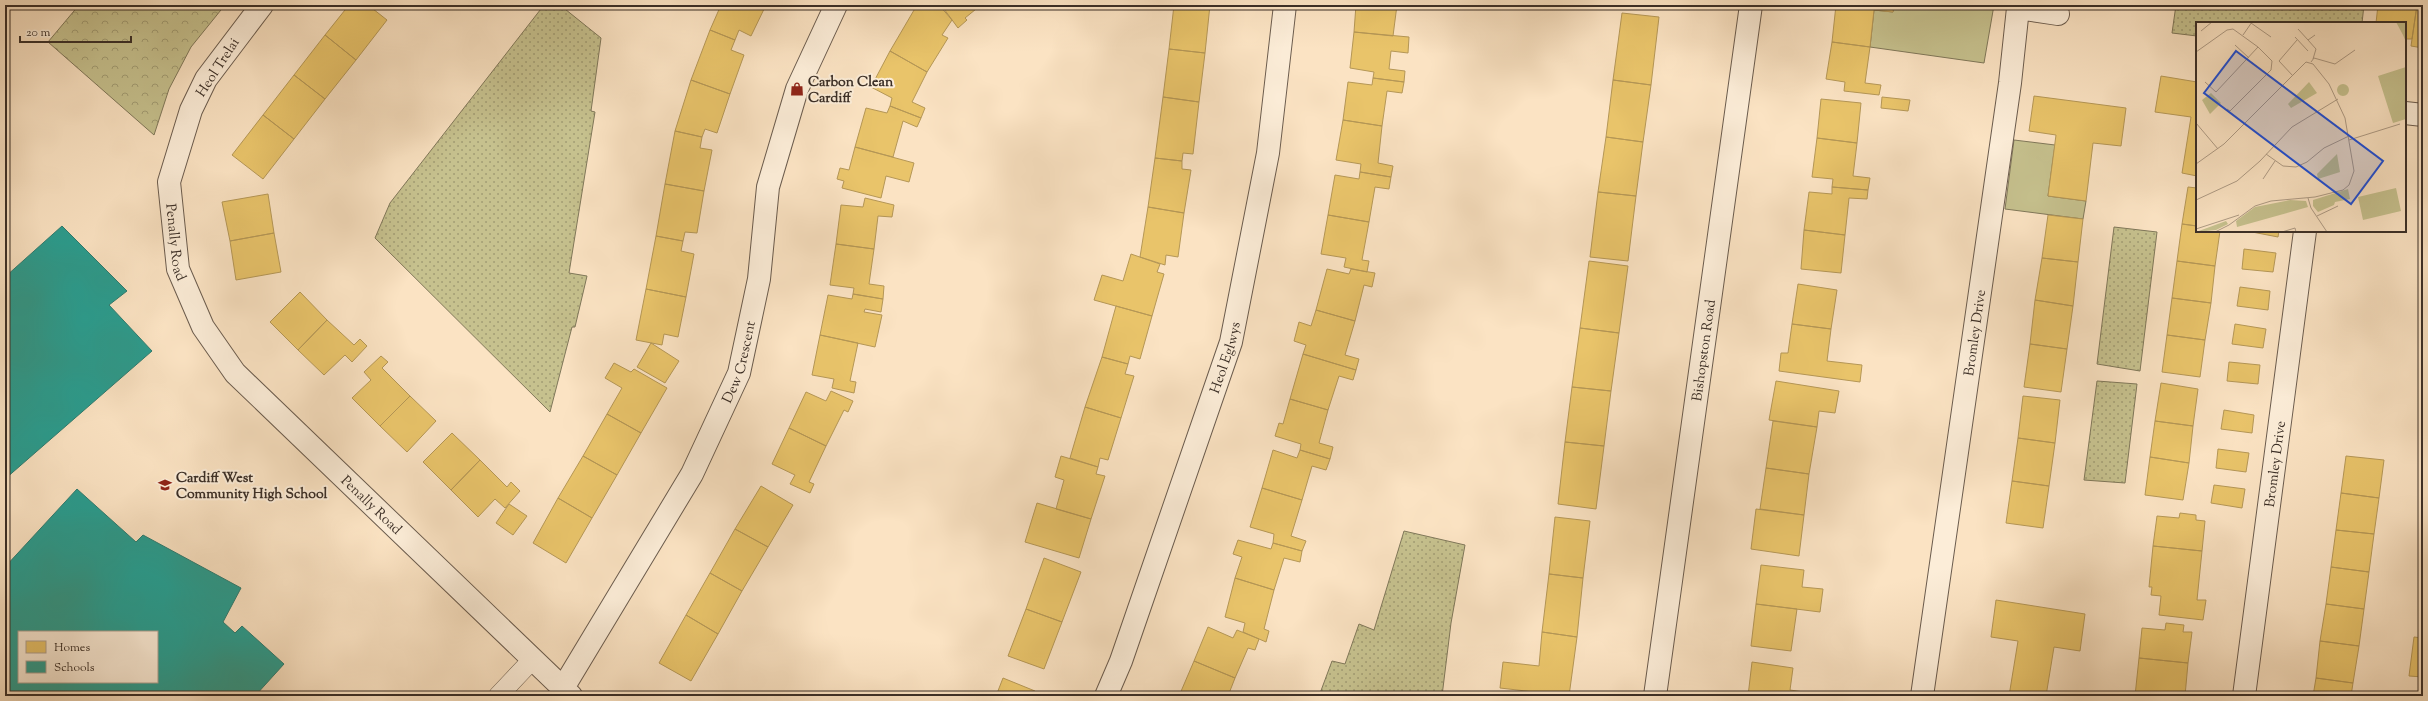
<svg xmlns="http://www.w3.org/2000/svg" width="2428" height="701" viewBox="0 0 2428 701" font-family="'Sorts Mill Goudy',serif">
<style>
.grass{fill:url(#grass-dots);stroke:#80785a}
.park{fill:url(#park-crowns);stroke:#80785a}
.garden{fill:#c6c18e;stroke:#80785a}
.homes{fill:#e9c46a;stroke:#b59756}
.schools{fill:#2a9d8f;stroke:#2f7c70;fill-rule:evenodd}
.lines{fill:none;stroke-linecap:round;stroke-linejoin:round}
.lane-casing{stroke:#6b5c4e;stroke-width:20}
.street-casing{stroke:#6b5c4e;stroke-width:24}
.lane{stroke:#fcedd8;stroke-width:19}
.street{stroke:#fcedd8;stroke-width:22}
.labels{text-anchor:middle;stroke-width:4;stroke-linejoin:round;paint-order:stroke}
.street-label{font-size:14px;fill:#3b2f27;stroke:#fcedd8}
.poi-label{font-size:14px;font-weight:bold;fill:#3b2f27;stroke:#fcedd8;text-anchor:start}
.inset-road{fill:none;stroke:#ae9b85;stroke-width:1}
.view{fill:#1d4ed8;fill-opacity:0.15;stroke:#1d4ed8;stroke-width:2}
.inset-edge{fill:none;stroke:#3b2f27;stroke-width:2}
</style>
<defs>
<pattern id="grass-dots" width="8" height="8" patternUnits="userSpaceOnUse"><rect width="8" height="8" fill="#c6c18e"/><path d="M2 2h.1M6 6h.1" fill="none" stroke="#a29d74" stroke-width="1.8" stroke-linecap="round"/></pattern>
<pattern id="park-crowns" width="20" height="18" patternUnits="userSpaceOnUse"><rect width="20" height="18" fill="#c6c18e"/><path d="M2 6a3 3 0 1 1 6 0M12 15a3 3 0 1 1 6 0" fill="none" stroke="#a29d74"/></pattern>
</defs>
<rect width="100%" height="100%" fill="#fbe3c3"/>
<filter id="stains"><feTurbulence type="fractalNoise" baseFrequency=".005" numOctaves="4"/><feColorMatrix values="0 0 0 0 .2 0 0 0 0 .09 0 0 0 0 .02 0 0 0 .5 -.17"/></filter>
<radialGradient id="worn" r=".72"><stop offset=".6" stop-color="#630" stop-opacity="0"/><stop offset="1" stop-color="#630" stop-opacity=".3"/></radialGradient>
<path class="grass" d="M 544,5 L 560,5 L 601,38 L 591,111 L 595,112 L 569,273 L 587,276 L 575,327 L 572,327 L 550,412 L 375,238 L 390,203 Z
M 2176,5 L 2364,5 L 2362,23 L 2197,23 L 2197,36 L 2172,33 Z
M 2114,227 L 2157,232 L 2140,371 L 2097,364 Z
M 2097,381 L 2137,384 L 2125,483 L 2084,480 Z
M 1404,531 L 1465,545 L 1451,623 L 1442,696 L 1319,696 L 1332,661 L 1345,664 L 1359,624 L 1374,630 Z"/>
<path class="park" d="M 79,5 L 225,5 L 191,47 L 169,89 L 154,135 L 48,42 Z"/>
<path class="garden" d="M 1894,5 L 1994,5 L 1984,63 L 1870,47 L 1874,10 L 1893,12 Z
M 2014,140 L 2055,145 L 2048,196 L 2086,201 L 2083,219 L 2005,209 Z"/>
<path class="homes" d="M 349,5 L 368,5 L 387,20 L 356,60 L 325,35 Z
M 721,5 L 766,5 L 751,36 L 739,30 L 735,40 L 710,30 Z
M 917,5 L 939,5 L 952,20 L 942,35 L 948,38 L 927,72 L 890,51 Z
M 949,5 L 981,5 L 965,18 L 967,20 L 958,28 L 944,9 Z
M 1174,5 L 1210,5 L 1205,53 L 1169,49 Z
M 1356,5 L 1397,5 L 1393,36 L 1354,32 Z
M 1836,5 L 1856,7 L 1857,5 L 1894,5 L 1893,12 L 1874,10 L 1870,47 L 1832,42 Z
M 2378,5 L 2417,5 L 2412,39 L 2405,39 L 2405,23 L 2376,23 Z
M 2417,5 L 2423,5 L 2423,48 L 2411,46 Z
M 1622,13 L 1659,17 L 1651,85 L 1613,80 Z
M 710,30 L 735,40 L 731,50 L 744,55 L 730,94 L 691,80 Z
M 1354,32 L 1409,37 L 1408,53 L 1391,51 L 1389,69 L 1405,71 L 1404,82 L 1373,78 L 1374,72 L 1350,68 Z
M 325,35 L 356,60 L 325,99 L 294,75 Z
M 1832,42 L 1870,47 L 1865,83 L 1881,85 L 1879,95 L 1844,91 L 1845,82 L 1826,79 Z
M 1169,49 L 1205,53 L 1199,102 L 1163,97 Z
M 890,51 L 927,72 L 912,102 L 925,108 L 921,118 L 890,106 L 892,98 L 871,87 Z
M 294,75 L 325,99 L 294,139 L 263,115 Z
M 2161,76 L 2197,82 L 2197,176 L 2182,173 L 2191,117 L 2155,112 Z
M 1373,78 L 1404,82 L 1402,93 L 1387,91 L 1382,126 L 1343,120 L 1348,82 L 1372,85 Z
M 691,80 L 730,94 L 717,133 L 705,129 L 702,137 L 675,131 Z
M 1613,80 L 1651,85 L 1643,142 L 1606,137 Z
M 2034,96 L 2126,108 L 2121,146 L 2093,143 L 2086,201 L 2048,196 L 2056,135 L 2029,131 Z
M 1163,97 L 1199,102 L 1193,154 L 1183,153 L 1182,161 L 1155,158 Z
M 1882,97 L 1910,100 L 1908,111 L 1881,108 Z
M 1821,99 L 1861,103 L 1857,143 L 1817,138 Z
M 890,106 L 921,118 L 917,127 L 903,121 L 893,157 L 855,147 L 866,108 L 887,113 Z
M 263,115 L 294,139 L 263,179 L 232,155 Z
M 1343,120 L 1382,126 L 1378,163 L 1393,166 L 1391,177 L 1360,172 L 1361,164 L 1336,160 Z
M 675,131 L 702,137 L 700,148 L 712,150 L 704,191 L 665,184 Z
M 1606,137 L 1643,142 L 1636,196 L 1598,192 Z
M 1817,138 L 1857,143 L 1853,176 L 1870,178 L 1868,190 L 1832,187 L 1833,179 L 1812,177 Z
M 855,147 L 914,163 L 909,182 L 886,176 L 881,198 L 842,188 L 844,181 L 837,179 L 840,168 L 849,170 Z
M 1155,158 L 1182,161 L 1182,169 L 1191,170 L 1184,213 L 1148,207 Z
M 1360,172 L 1391,177 L 1389,189 L 1375,187 L 1369,222 L 1328,215 L 1335,175 L 1359,179 Z
M 665,184 L 704,191 L 697,233 L 685,232 L 683,241 L 656,236 Z
M 1832,187 L 1868,190 L 1867,199 L 1849,198 L 1845,235 L 1804,230 L 1809,192 L 1832,194 Z
M 2188,187 L 2197,188 L 2197,226 L 2182,224 Z
M 1598,192 L 1636,196 L 1628,261 L 1590,257 Z
M 268,194 L 274,233 L 230,241 L 222,202 Z
M 865,198 L 894,205 L 892,217 L 878,216 L 874,249 L 836,244 L 841,205 L 863,207 Z
M 1148,207 L 1184,213 L 1178,257 L 1166,255 L 1165,265 L 1140,257 Z
M 1328,215 L 1369,222 L 1362,260 L 1369,261 L 1367,272 L 1344,267 L 1346,258 L 1321,254 Z
M 2048,215 L 2083,219 L 2078,262 L 2042,258 Z
M 2182,224 L 2197,226 L 2197,231 L 2220,231 L 2215,266 L 2177,261 Z
M 1804,230 L 1845,235 L 1841,273 L 1801,269 Z
M 2247,231 L 2279,231 L 2278,237 Z
M 274,233 L 281,272 L 236,280 L 230,241 Z
M 656,236 L 683,241 L 681,251 L 694,254 L 686,297 L 646,289 Z
M 836,244 L 874,249 L 869,284 L 884,286 L 883,299 L 853,294 L 854,288 L 830,285 Z
M 2244,249 L 2276,253 L 2273,272 L 2242,269 Z
M 1131,254 L 1160,264 L 1157,272 L 1164,274 L 1152,316 L 1094,300 L 1102,275 L 1123,281 Z
M 2042,258 L 2078,262 L 2073,306 L 2035,300 Z
M 1589,261 L 1628,266 L 1619,333 L 1580,328 Z
M 2177,261 L 2215,266 L 2211,303 L 2172,298 Z
M 1327,269 L 1349,274 L 1351,269 L 1375,273 L 1372,287 L 1364,285 L 1355,321 L 1316,310 Z
M 1798,284 L 1837,290 L 1831,329 L 1792,324 Z
M 2240,287 L 2270,291 L 2268,310 L 2237,306 Z
M 646,289 L 686,297 L 678,337 L 664,334 L 662,345 L 636,340 Z
M 300,292 L 327,320 L 298,350 L 270,322 Z
M 853,294 L 883,299 L 881,312 L 865,309 L 864,312 L 882,315 L 875,347 L 820,335 L 828,295 L 852,299 Z
M 2172,298 L 2211,303 L 2205,340 L 2167,335 Z
M 2035,300 L 2073,306 L 2067,349 L 2030,344 Z
M 1116,306 L 1152,316 L 1140,359 L 1130,356 L 1128,364 L 1102,357 Z
M 1316,310 L 1355,321 L 1345,355 L 1359,359 L 1356,370 L 1303,354 L 1306,345 L 1294,341 L 1299,322 L 1311,326 Z
M 327,320 L 354,345 L 360,339 L 367,346 L 352,362 L 345,355 L 324,375 L 298,350 Z
M 1792,324 L 1831,329 L 1827,361 L 1862,365 L 1860,382 L 1779,371 L 1781,353 L 1788,353 Z
M 2235,324 L 2266,329 L 2263,348 L 2232,344 Z
M 1580,328 L 1619,333 L 1611,391 L 1572,387 Z
M 820,335 L 858,343 L 850,381 L 856,382 L 854,393 L 832,388 L 834,379 L 812,375 Z
M 2167,335 L 2205,340 L 2200,377 L 2162,372 Z
M 651,343 L 679,361 L 665,383 L 637,367 Z
M 2030,344 L 2067,349 L 2061,392 L 2024,387 Z
M 1303,354 L 1356,370 L 1353,380 L 1339,376 L 1328,410 L 1290,399 Z
M 381,356 L 388,362 L 382,368 L 410,396 L 380,426 L 352,398 L 371,380 L 364,372 Z
M 1102,357 L 1128,364 L 1125,374 L 1134,376 L 1121,418 L 1085,407 Z
M 2229,362 L 2260,365 L 2258,384 L 2227,381 Z
M 614,363 L 631,372 L 634,369 L 667,388 L 641,433 L 607,414 L 622,388 L 605,378 Z
M 1776,381 L 1839,391 L 1835,413 L 1819,411 L 1817,427 L 1769,420 Z
M 2161,383 L 2198,389 L 2193,426 L 2155,421 Z
M 1572,387 L 1611,391 L 1604,446 L 1565,442 Z
M 831,391 L 853,401 L 848,412 L 844,410 L 826,446 L 789,428 L 806,392 L 826,401 Z
M 410,396 L 436,421 L 407,452 L 380,426 Z
M 2023,396 L 2060,400 L 2055,443 L 2018,438 Z
M 1290,399 L 1328,410 L 1319,443 L 1333,447 L 1330,459 L 1300,450 L 1301,444 L 1275,436 L 1279,423 L 1283,424 Z
M 1085,407 L 1121,418 L 1108,460 L 1100,458 L 1098,467 L 1070,458 Z
M 2224,410 L 2254,415 L 2252,433 L 2221,429 Z
M 607,414 L 641,433 L 617,475 L 583,456 Z
M 1773,421 L 1817,427 L 1809,474 L 1766,468 Z
M 2155,421 L 2193,426 L 2189,463 L 2150,457 Z
M 789,428 L 826,446 L 809,482 L 814,484 L 810,493 L 790,484 L 795,475 L 772,464 Z
M 452,433 L 480,460 L 451,490 L 423,462 Z
M 2018,438 L 2055,443 L 2049,486 L 2012,481 Z
M 1565,442 L 1604,446 L 1596,509 L 1558,504 Z
M 2218,449 L 2249,453 L 2246,472 L 2216,468 Z
M 1273,450 L 1297,458 L 1300,450 L 1330,459 L 1326,470 L 1312,466 L 1302,500 L 1262,488 Z
M 583,456 L 617,475 L 592,518 L 558,498 Z
M 1061,456 L 1098,467 L 1096,474 L 1105,476 L 1091,519 L 1056,509 L 1064,480 L 1055,477 Z
M 2346,456 L 2384,460 L 2379,498 L 2341,493 Z
M 2150,457 L 2189,463 L 2183,500 L 2145,495 Z
M 480,460 L 507,487 L 511,482 L 520,491 L 505,508 L 495,499 L 478,517 L 451,490 Z
M 1766,468 L 1809,474 L 1804,515 L 1760,509 Z
M 2012,481 L 2049,486 L 2043,528 L 2006,523 Z
M 2214,485 L 2245,489 L 2242,508 L 2211,503 Z
M 761,486 L 793,505 L 768,547 L 735,529 Z
M 1262,488 L 1302,500 L 1291,536 L 1306,541 L 1302,551 L 1273,543 L 1274,534 L 1250,527 Z
M 2341,493 L 2379,498 L 2374,534 L 2336,530 Z
M 558,498 L 592,518 L 566,563 L 533,543 Z
M 1037,503 L 1091,519 L 1079,558 L 1025,542 Z
M 509,504 L 527,516 L 513,535 L 496,523 Z
M 1756,509 L 1804,515 L 1799,556 L 1751,549 Z
M 2180,513 L 2196,515 L 2196,520 L 2205,521 L 2202,551 L 2153,546 L 2157,516 L 2179,518 Z
M 1555,517 L 1590,521 L 1583,578 L 1549,574 Z
M 735,529 L 768,547 L 742,591 L 710,573 Z
M 2336,530 L 2374,534 L 2369,572 L 2331,567 Z
M 1238,540 L 1271,549 L 1273,543 L 1302,551 L 1300,562 L 1284,558 L 1274,590 L 1235,578 L 1242,557 L 1233,554 Z
M 2153,546 L 2202,551 L 2197,600 L 2206,600 L 2203,620 L 2159,615 L 2161,596 L 2151,595 L 2152,587 L 2149,587 Z
M 1044,558 L 1081,572 L 1062,622 L 1026,609 Z
M 1761,565 L 1804,570 L 1802,587 L 1823,589 L 1820,612 L 1756,604 Z
M 2331,567 L 2369,572 L 2364,609 L 2326,604 Z
M 710,573 L 742,591 L 718,634 L 686,615 Z
M 1549,574 L 1583,578 L 1577,637 L 1542,632 Z
M 1235,578 L 1274,590 L 1264,629 L 1269,631 L 1266,642 L 1243,632 L 1245,623 L 1225,617 Z
M 1996,600 L 2085,614 L 2080,651 L 2054,647 L 2046,696 L 2009,696 L 2018,641 L 1991,637 Z
M 1756,604 L 1797,609 L 1791,651 L 1751,646 Z
M 2326,604 L 2364,609 L 2359,646 L 2320,641 Z
M 1026,609 L 1062,622 L 1044,669 L 1008,656 Z
M 686,615 L 718,634 L 691,681 L 659,663 Z
M 2166,623 L 2184,625 L 2183,632 L 2192,632 L 2188,663 L 2139,658 L 2142,628 L 2165,630 Z
M 1208,627 L 1233,638 L 1237,630 L 1259,639 L 1255,650 L 1248,648 L 1235,678 L 1194,661 Z
M 1542,632 L 1577,637 L 1569,696 L 1500,688 L 1503,662 L 1539,666 Z
M 2414,637 L 2423,638 L 2423,677 L 2409,676 Z
M 2320,641 L 2359,646 L 2353,683 L 2316,678 Z
M 2139,658 L 2188,663 L 2185,696 L 2135,696 Z
M 1194,661 L 1235,678 L 1228,696 L 1179,696 Z
M 1752,662 L 1793,668 L 1790,690 L 1804,692 L 1804,696 L 1748,696 Z
M 1003,678 L 1035,691 L 1033,696 L 996,696 Z
M 2316,678 L 2353,683 L 2351,696 L 2313,696 Z
M 1530,692 L 1568,696 L 1530,696 Z"/>
<path class="schools" d="M 62,226 L 127,291 L 109,305 L 152,351 L 5,479 L 5,277 Z
M 77,489 L 136,542 L 143,535 L 241,588 L 223,622 L 235,633 L 242,626 L 284,664 L 255,696 L 5,696 L 5,567 ZM 19,632 L 157,632 L 157,682 L 19,682 Z"/>
<g class="lines">
<g class="lane-casing">
<path id="lane" d="M 498,696 L 532,660"/>
</g>
<g class="street-casing">
<g id="street">
<path id="s1" d="M 262,5 L 206,79 L 191,110 L 169,182 L 178,269 L 203,327 L 235,373 L 571,696"/>
<path d="M 2405,113 L 2423,115"/>
<path id="s2" d="M 563,688 L 692,474 L 739,373 L 759,279 L 768,187 L 797,89 L 836,5"/>
<path id="s3" d="M 1106,696 L 1121,661 L 1231,342 L 1268,153 L 1285,5"/>
<path id="s4" d="M 1655,696 L 1751,5"/>
<path id="s5" d="M 1922,696 L 2010,83 L 2018,8 L 2058,14"/>
<path id="s6" d="M 2244,696 L 2305,231"/>
</g>
</g>
<use href="#lane" class="lane"/>
<use href="#street" class="street"/>
</g>
<defs>
<g id="shop-bare" transform="scale(1.08)"><path d="M-5-2.5h2.3a2.7 3.5 0 0 1 5.4 0H5L5.5 6h-11ZM-1.5-2.5h3a1.5 2.3 0 0 0-3 0Z" fill="#8f2418" stroke="#fcedd8" stroke-width="2.5" paint-order="stroke"/></g>
<g id="school-bare" transform="scale(1.08)"><path d="M0-5L7-2L0 1L-7-2ZM-4 1L0 2.5L4 1V4Q0 6-4 4Z" fill="#8f2418" stroke="#fcedd8" stroke-width="2.5" paint-order="stroke"/></g>
</defs>
<g fill-rule="evenodd">
<use href="#shop-bare" x="797" y="89"/>
<use href="#school-bare" x="165" y="485"/>
</g>
<g class="labels">
<g class="street-label">
<text transform="translate(217 67) rotate(-57)" y="5">Heol Trelai</text>
<text dy="5" stroke="none"><textPath href="#s1" startOffset="263">Penally Road</textPath></text>
<text dy="5" stroke="none"><textPath href="#s5" startOffset="367">Bromley Drive</textPath></text>
<text dy="5" stroke="none"><textPath href="#s4" startOffset="349">Bishopston Road</textPath></text>
<text dy="5" stroke="none"><textPath href="#s3" startOffset="359">Heol Eglwys</textPath></text>
<text dy="5" stroke="none"><textPath href="#s2" startOffset="372">Dew Crescent</textPath></text>
<text dy="5" stroke="none"><textPath href="#s6" startOffset="234">Bromley Drive</textPath></text>
<text dy="5" stroke="none"><textPath href="#s1" startOffset="599">Penally Road</textPath></text>
</g>
<g class="poi-label">
<text x="808" y="86">Carbon Clean<tspan x="808" dy="16">Cardiff</tspan></text>
<text x="176" y="482">Cardiff West<tspan x="176" dy="16">Community High School</tspan></text>
</g>
</g>
<g transform="translate(2196 22)">
<rect width="210" height="210" fill="#fbe3c3"/>
<path d="M 113,60 L 121,71 L 95,86 L 92,82 ZM 15,71 L 25,81 L 14,92 L 6,78 ZM 141,132 L 144,150 L 122,157 L 121,152 ZM 94,178 L 110,179 L 112,185 L 41,205 L 40,199 L 59,185 ZM 30,199 L 32,202 L 20,208 L 0,210 Z" fill="#c6c18e"/>
<path d="M 200,0 L 210,0 L 210,20 L 207,13 ZM 152,167 L 154,177 L 139,180 L 138,183 L 122,190 L 117,184 L 117,178 Z" fill="#c6c18e"/>
<path d="M 210,45 L 210,97 L 197,101 L 182,54 ZM141 68a6 6 0 1 1 12 0a6 6 0 1 1-12 0ZM 200,166 L 205,189 L 167,198 L 162,175 Z" fill="#c6c18e"/>
<path class="inset-road" d="M 55,1 L 75,15M 102,7 L 112,18M 5,9 L 16,0M 47,13 L 56,0M 99,15 L 112,29M 39,23 L 53,36M 0,30 L 31,8 L 37,7 L 62,25 L 76,39 L 75,48 L 34,89 L 31,87M 117,37 L 120,27 L 112,18 L 119,13M 115,40 L 118,36 L 139,42 L 159,28M 97,54 L 83,39 L 101,18M 9,60 L 20,70 L 62,25M 0,101 L 22,127M 153,118 L 204,102M 70,132 L 87,144 L 100,145 L 111,140 L 128,126 L 153,114M 0,142 L 28,122 L 110,40 L 117,42 L 133,62 L 149,96 L 158,149 L 153,163 L 147,168 L 119,175 L 75,179 L 59,184 L 33,203 L 19,210M 67,157 L 79,139M 112,176 L 115,186 L 131,210M 0,178 L 41,159 L 64,139 L 96,105 L 142,77M 121,194 L 142,184M 0,207 L 43,193M 86,210 L 99,206 L 100,210"/>
<path class="view" d="M 40,29 L 187,139 L 155,182 L 8,71 Z"/>
<rect width="210" height="210" class="inset-edge"/>
</g>
<rect width="2428" height="701" fill="none" stroke="#fbe3c3" stroke-width="20"/>
<rect x="6" y="6" width="2416" height="689" fill="none" stroke="#3b2f27" stroke-width="2"/>
<rect x="10" y="10" width="2408" height="681" fill="none" stroke="#3b2f27"/>
<rect x="18" y="631" width="140" height="52" fill="#fcedd8" stroke="#afa191"/>
<rect x="26" y="641" width="20" height="12" fill="#e9c46a" stroke="#afa191"/>
<text x="54" y="651" font-size="12" fill="#3b2f27">Homes</text>
<rect x="26" y="661" width="20" height="12" fill="#2a9d8f" stroke="#afa191"/>
<text x="54" y="671" font-size="12" fill="#3b2f27">Schools</text>
<path d="M20 36v6h111v-6" fill="none" stroke="#3b2f27" stroke-width="2"/>
<text x="26" y="36" font-size="12" fill="#3b2f27" stroke="#fcedd8" stroke-width="3" paint-order="stroke">20 m</text>
<rect width="100%" height="100%" filter="url(#stains)"/>
<rect width="100%" height="100%" fill="url(#worn)"/>
</svg>
